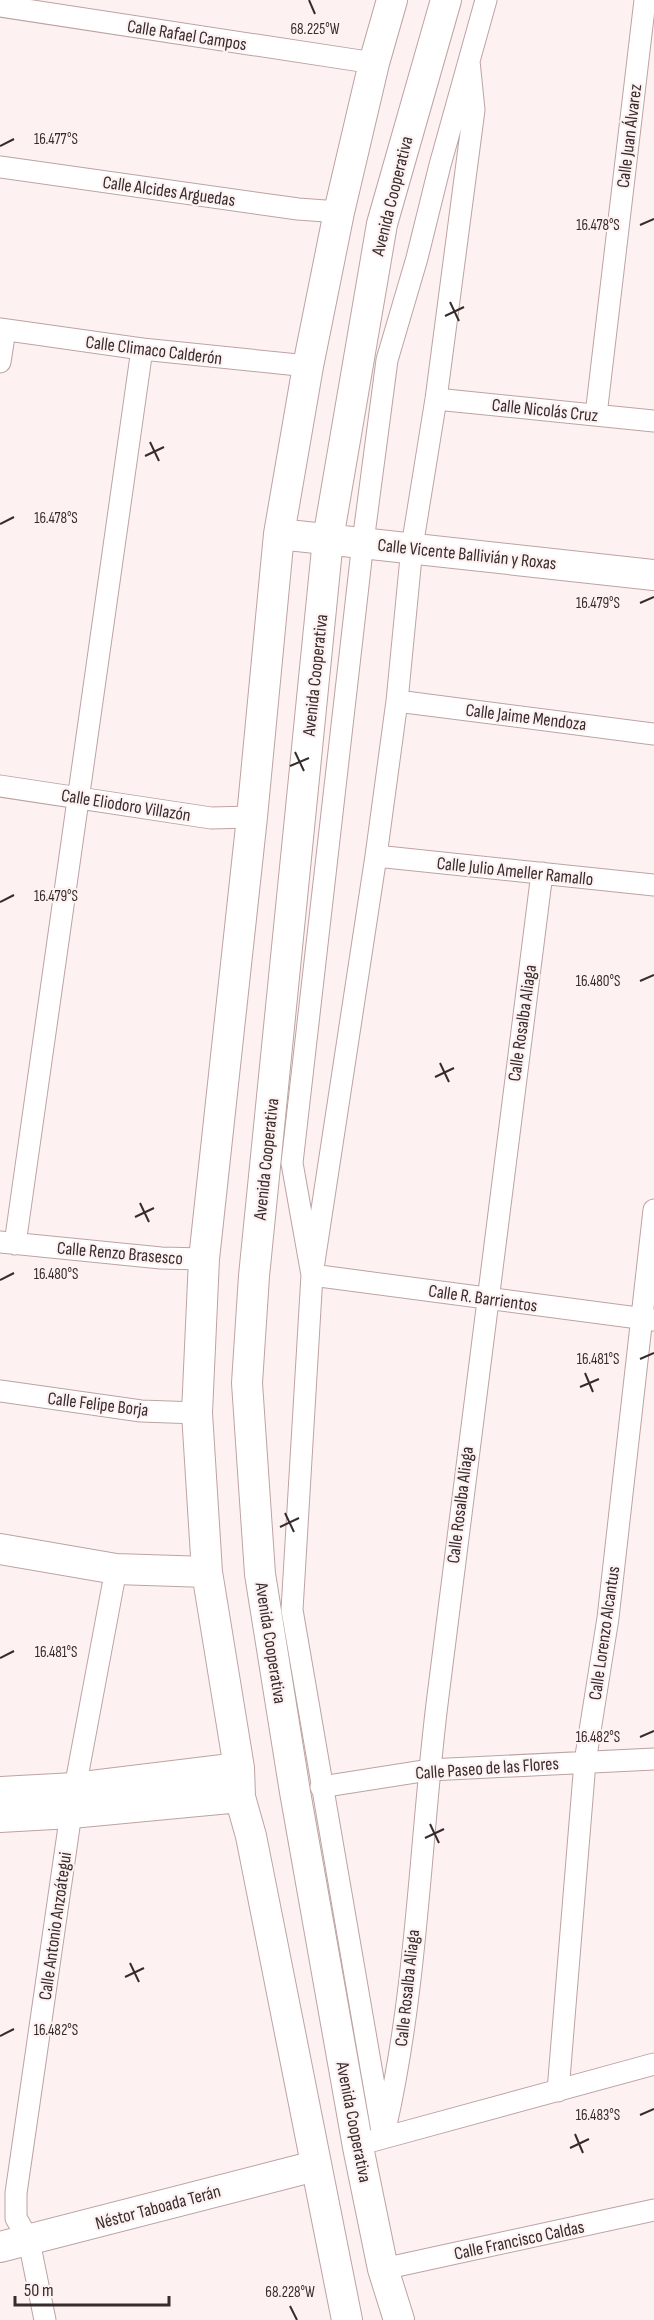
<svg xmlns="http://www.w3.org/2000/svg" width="654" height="2320" font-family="'Sofia Sans Condensed',sans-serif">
<rect width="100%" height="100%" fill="#fdf2f1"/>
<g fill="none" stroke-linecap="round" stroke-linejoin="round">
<defs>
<path id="street" d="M 486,0 L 440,165 L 417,258 L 387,360 L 363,542 L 292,1163 L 312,1275 L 654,1320
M 0,6 L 374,63
M 0,167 L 298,209 L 339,212
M 0,329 L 142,349 L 308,366
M 0,362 L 5,330
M 436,399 L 654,421
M 596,415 L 645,0
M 397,701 L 654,734
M 0,786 L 211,818 L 252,817
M 376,856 L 654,885
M 0,1242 L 161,1258 L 204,1259
M 15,1244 L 142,349
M 0,1391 L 141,1411 L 197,1413
M 321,1787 L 429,1770 L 654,1759
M 75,1788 L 116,1569
M 558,2091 L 585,1762 L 608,1618 L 654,1210
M 386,2125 C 417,1987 420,1844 437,1704 C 470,1427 505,1150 542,873
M 383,2137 L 292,1610 L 312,1275 L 376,856 L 397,701 L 412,547 L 436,399 L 474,110 L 469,61
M 372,2141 L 654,2064
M 383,2269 L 654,2210
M 45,2320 L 29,2241 L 16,2218 L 16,2193 L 71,1813"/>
<path id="secondary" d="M 279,534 L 654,575
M 0,1549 L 116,1569 L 207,1572
M 0,1792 L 75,1788 L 239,1768
M 0,1817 L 71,1813 L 240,1797
M 0,2247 L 315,2166
M 347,2320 L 251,1836 L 240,1797 L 239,1768 L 207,1572 L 197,1413 L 204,1259 L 252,817 L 279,534 L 308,366 L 339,212 L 374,63 L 392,0
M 399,2320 L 383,2269 L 358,2147 L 295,1792 L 260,1574 L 247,1383 L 254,1276 L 328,539 L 382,224 L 446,0"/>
</defs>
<!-- street casing -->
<use href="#street" stroke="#bda3a2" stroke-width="23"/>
<!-- secondary casing -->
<use href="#secondary" stroke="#bda3a2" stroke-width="32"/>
<!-- street -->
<use href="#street" stroke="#fff" stroke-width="21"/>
<!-- secondary -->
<use href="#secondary" stroke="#fff" stroke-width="30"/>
</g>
<!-- ticks -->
<path fill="none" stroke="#372c2c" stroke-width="2" d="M 309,0 L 315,14M 0,146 L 14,139M 640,225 L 654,219M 450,302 L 459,321M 445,316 L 464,307M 150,442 L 159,461M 145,456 L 164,447M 0,524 L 14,517M 640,603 L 654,597M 295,752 L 304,771M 290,766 L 309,758M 0,902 L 14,895M 640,981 L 654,975M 440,1063 L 449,1082M 435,1077 L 454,1068M 140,1203 L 149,1222M 135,1217 L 154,1208M 0,1280 L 14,1273M 640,1359 L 654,1353M 585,1373 L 593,1392M 580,1387 L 599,1379M 285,1513 L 294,1532M 280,1527 L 299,1518M 0,1658 L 14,1651M 640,1737 L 654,1731M 430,1824 L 439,1843M 425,1838 L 444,1829M 130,1963 L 139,1982M 125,1977 L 144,1968M 0,2036 L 14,2029M 640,2115 L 654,2109M 575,2134 L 583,2153M 570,2148 L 589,2139M 290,2306 L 297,2320"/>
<g text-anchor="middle" stroke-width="4.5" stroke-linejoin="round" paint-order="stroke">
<!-- street labels -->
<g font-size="18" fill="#372c2c" stroke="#fdf2f1">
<text transform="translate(187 35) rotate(9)" y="6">Calle Rafael Campos</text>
<text transform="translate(629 136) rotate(-83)" y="6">Calle Juan Álvarez</text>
<text transform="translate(169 191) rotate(8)" y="6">Calle Alcides Arguedas</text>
<text transform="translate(392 196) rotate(-76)" y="6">Avenida Cooperativa</text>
<text transform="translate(154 350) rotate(7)" y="6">Calle Climaco Calderón</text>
<text transform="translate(545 410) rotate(6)" y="6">Calle Nicolás Cruz</text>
<text transform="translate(467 554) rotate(6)" y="6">Calle Vicente Ballivián y Roxas</text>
<text transform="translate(315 675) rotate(-84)" y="6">Avenida Cooperativa</text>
<text transform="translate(526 717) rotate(7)" y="6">Calle Jaime Mendoza</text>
<text transform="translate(126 805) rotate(9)" y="6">Calle Eliodoro Villazón</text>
<text transform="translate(515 871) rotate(6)" y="6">Calle Julio Ameller Ramallo</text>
<text transform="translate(522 1023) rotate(-82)" y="6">Calle Rosalba Aliaga</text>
<text transform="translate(266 1159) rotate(-84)" y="6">Avenida Cooperativa</text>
<text transform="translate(120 1253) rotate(5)" y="6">Calle Renzo Brasesco</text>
<text transform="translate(483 1298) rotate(8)" y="6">Calle R. Barrientos</text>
<text transform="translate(98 1404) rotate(7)" y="6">Calle Felipe Borja</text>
<text transform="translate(460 1505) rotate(-83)" y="6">Calle Rosalba Aliaga</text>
<text transform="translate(604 1633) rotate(-82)" y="6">Calle Lorenzo Alcantus</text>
<text transform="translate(271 1643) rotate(81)" y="6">Avenida Cooperativa</text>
<text transform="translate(487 1768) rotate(-4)" y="6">Calle Paseo de las Flores</text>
<text transform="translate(55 1926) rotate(-82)" y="6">Calle Antonio Anzoátegui</text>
<text transform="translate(407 1988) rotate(-84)" y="6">Calle Rosalba Aliaga</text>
<text transform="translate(354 2122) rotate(79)" y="6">Avenida Cooperativa</text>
<text transform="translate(158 2207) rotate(-15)" y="6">Néstor Taboada Terán</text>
<text transform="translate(519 2240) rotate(-12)" y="6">Calle Francisco Caldas</text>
</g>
</g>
<g font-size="15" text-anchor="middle" fill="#372c2c" stroke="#fdf2f1" stroke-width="4.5" stroke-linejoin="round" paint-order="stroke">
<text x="315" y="34">68.225°W</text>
<text x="56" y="144">16.477°S</text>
<text x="598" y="230">16.478°S</text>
<text x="56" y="523">16.478°S</text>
<text x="598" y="608">16.479°S</text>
<text x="56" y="901">16.479°S</text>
<text x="598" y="986">16.480°S</text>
<text x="56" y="1279">16.480°S</text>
<text x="598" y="1364">16.481°S</text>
<text x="56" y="1657">16.481°S</text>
<text x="598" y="1742">16.482°S</text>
<text x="56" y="2035">16.482°S</text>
<text x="598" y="2120">16.483°S</text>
<text x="290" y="2297">68.228°W</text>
</g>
<!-- scale -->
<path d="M15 2296v9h154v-9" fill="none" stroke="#372c2c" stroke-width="3"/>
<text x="24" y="2296" font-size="18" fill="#372c2c" stroke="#fdf2f1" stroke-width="4.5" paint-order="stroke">50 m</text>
</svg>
